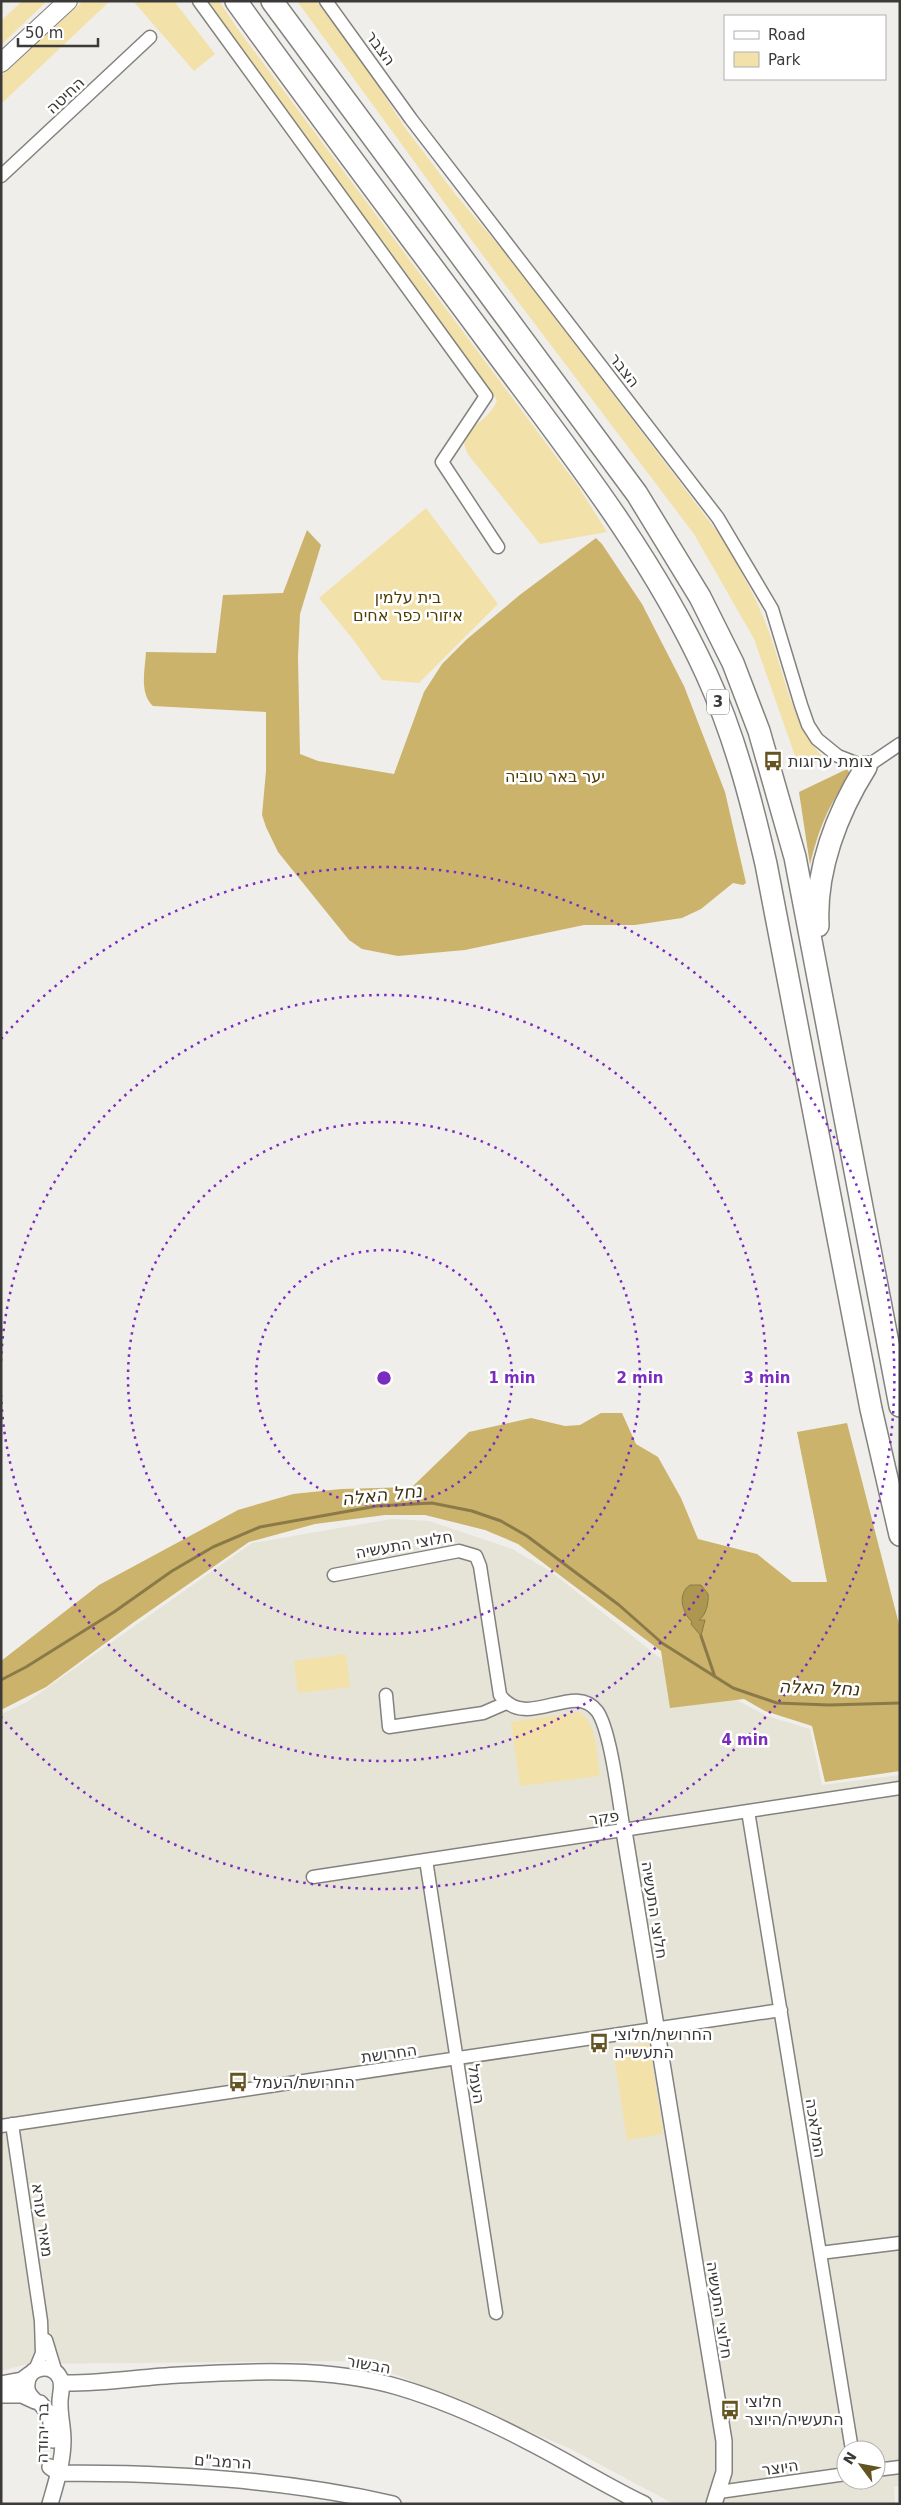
<svg xmlns="http://www.w3.org/2000/svg" width="901" height="2505" font-family="'DejaVu Sans','Noto Sans Hebrew',sans-serif">
<rect width="100%" height="100%" fill="#f0eeea"/>
<!-- built -->
<path fill="#e6e3d7" fill-rule="evenodd" d="M 392,1519 L 429,1521 L 512,1549 L 550,1571 L 665,1662 L 767,1716 L 810,1729 L 822,1785 L 900,1775 L 900,2486 L 894,2487 L 895,2504 L 674,2504 L 571,2449 L 397,2375 L 346,2361 L 27,2364 L 1,2371 L 1,1714 L 27,1702 L 252,1543 ZM 846,2450 L 876,2450 L 876,2480 L 846,2480 Z"/>
<!-- green -->
<path fill="#f3e1aa" d="M 22,1 L 47,1 L 1,45 L 1,21 Z
M 83,1 L 110,1 L 1,104 L 1,76 Z
M 133,1 L 174,1 L 215,54 L 194,71 Z
M 206,1 L 219,1 L 237,28 L 578,486 L 607,532 L 540,544 L 470,457 C 467,452 462,444 465,438 C 472,424 490,419 497,400 Z
M 297,1 L 316,1 L 344,33 L 406,129 L 456,195 L 515,265 L 719,534 C 735,561 752,589 764,619 C 785,670 787,715 824,759 L 800,770 L 754,639 L 694,534 L 481,253 Z
M 426,508 L 498,604 L 419,683 L 382,680 L 352,638 L 319,598 Z
M 346,1654 L 350,1687 L 298,1693 L 294,1661 Z
M 579,1712 C 598,1724 596,1755 600,1776 L 520,1786 L 511,1722 Z
M 649,2043 L 663,2134 L 627,2140 L 613,2048 Z"/>
<!-- forest -->
<path fill="#cbb36c" d="M 307,530 L 321,545 L 300,614 L 298,657 L 300,754 L 318,761 L 394,774 L 424,692 L 442,664 L 467,639 L 521,594 L 596,538 L 602,544 L 642,604 L 684,686 L 725,792 L 746,883 L 743,885 L 733,883 L 701,909 L 682,918 L 635,925 L 584,925 L 465,950 L 398,956 L 362,949 L 349,940 L 278,852 L 266,827 L 262,815 L 266,771 L 266,712 L 153,706 C 139,693 145,670 146,652 L 216,653 L 223,595 L 283,593 Z
M 847,769 L 851,775 C 829,802 818,831 810,865 L 799,792 Z
M 601,1413 L 622,1413 L 636,1444 L 658,1457 L 681,1498 L 698,1539 L 757,1554 L 792,1582 L 827,1582 L 797,1432 L 847,1423 L 900,1628 L 900,1771 L 825,1782 L 812,1726 L 765,1711 L 744,1699 L 670,1708 L 661,1651 L 518,1544 L 485,1530 L 425,1515 L 385,1515 L 315,1524 L 249,1542 L 134,1622 L 46,1687 L 1,1710 L 1,1661 L 99,1585 L 238,1510 L 293,1494 L 341,1489 L 412,1487 L 469,1432 L 531,1418 L 565,1426 L 580,1425 Z"/>
<!-- water -->
<path fill="#ad964f" stroke="#8b7a48" d="M 690,1585 L 701,1585 L 708,1594 C 709,1602 706,1616 699,1620 L 705,1620 L 701,1636 L 691,1624 L 692,1622 C 682,1612 677,1594 690,1585 Z"/>
<g fill="none" stroke-linecap="round" stroke-linejoin="round">
<!-- stream -->
<path stroke="#8b7a48" stroke-width="3" d="M 701,1636 L 715,1677
M 1,1680 L 26,1667 L 114,1612 L 172,1571 L 213,1547 L 260,1527 L 377,1506 L 432,1503 L 472,1511 L 501,1521 L 527,1536 L 619,1605 L 662,1643 L 733,1688 L 777,1703 L 829,1705 L 900,1703"/>
<defs>
<path id="minor" d="M 199,1 L 486,396 L 442,462 L 498,547
M 326,1 L 411,119 L 718,518 L 772,609 L 801,705 L 808,725 L 817,739 L 838,756 L 866,767 L 900,744
M 1,176 L 150,37
M 334,1575 L 459,1551 L 476,1556 L 480,1566 L 500,1695 C 526,1732 574,1680 597,1711 C 611,1730 619,1804 624,1831
M 386,1695 L 389,1727 L 483,1713 L 506,1703
M 748,1811 L 852,2450
M 426,1860 L 496,2313
M 313,1877 L 900,1788
M 12,2124 L 41,2321 L 42,2353 L 35,2370
M 1,2126 L 781,2010
M 820,2253 L 900,2243
M 46,2340 L 56,2373
M 876,2470 L 900,2467
M 719,2492 L 846,2474"/>
<path id="tertiary" d="M 624,1831 L 724,2441 L 724,2472 L 714,2504
M 62,2383 C 101,2384 140,2377 179,2375 C 248,2371 331,2367 398,2387 C 442,2400 487,2420 527,2441 C 567,2461 604,2485 644,2504
M 1,2384 L 22,2380 L 30,2374
M 1,2395 L 22,2395 L 35,2401
M 34,2400 C 29,2395 26,2391 27,2384 C 28,2365 53,2363 60,2378 C 64,2387 59,2396 60,2405 C 60,2417 63,2428 63,2440 C 63,2462 56,2483 50,2504
M 40,2403 L 50,2415 L 53,2440
M 50,2467 L 59,2473 C 171,2473 283,2479 393,2504"/>
<path id="secondary" d="M 1,63 L 68,1"/>
<path id="trunk" d="M 236,1 C 318,115 403,227 486,339 C 566,447 650,551 706,673 C 734,734 751,799 766,864 L 871,1409 L 900,1535
M 272,1 L 637,494 L 700,597 L 733,663 L 759,731 L 795,857 L 900,1406
M 818,926 C 815,870 837,813 866,767"/>
</defs>
<!-- minor casing -->
<use href="#minor" stroke="#83827e" stroke-width="15"/>
<!-- tertiary casing -->
<use href="#tertiary" stroke="#83827e" stroke-width="18"/>
<!-- secondary casing -->
<use href="#secondary" stroke="#83827e" stroke-width="20"/>
<!-- trunk casing -->
<use href="#trunk" stroke="#83827e" stroke-width="24"/>
<!-- minor -->
<use href="#minor" stroke="#fff" stroke-width="12"/>
<!-- tertiary -->
<use href="#tertiary" stroke="#fff" stroke-width="15"/>
<!-- secondary -->
<use href="#secondary" stroke="#fff" stroke-width="18"/>
<!-- trunk -->
<use href="#trunk" stroke="#fff" stroke-width="21"/>
</g>
<!-- distance rings -->
<g fill="none" stroke="#7b2cbf" stroke-width="2.5" stroke-dasharray="2.5 5">
<circle cx="384" cy="1378" r="128"/>
<circle cx="384" cy="1378" r="256"/>
<path d="M1 1361A383 383 0 1 1 1 1395"/>
<path d="M1 1039A511 511 0 1 1 1 1717"/>
</g>
<!-- icons -->
<defs>
<symbol id="bus-bare" viewBox="-9 -9 18 18"><path d="M-5-6H5V4H4V6H2V4H-2V6H-4V4H-5ZM-3.5-4V0h7V-4ZM-3.5 1.2v1.5H-2V1.2ZM2 1.2v1.5H3.5V1.2Z" fill="#645421" stroke="#fff" stroke-width="2.5" paint-order="stroke"/></symbol>
</defs>
<g fill-rule="evenodd">
<use href="#bus-bare" x="759" y="747" width="28" height="28"/>
<use href="#bus-bare" x="585" y="2029" width="28" height="28"/>
<use href="#bus-bare" x="224" y="2068" width="28" height="28"/>
<use href="#bus-bare" x="716" y="2396" width="28" height="28"/>
</g>
<g text-anchor="middle" stroke-width="5" stroke-linejoin="round" paint-order="stroke">
<!-- shield labels -->
<rect fill="#fff" stroke="#767574" stroke-width="1" x="707" y="689.5" width="22" height="25" rx="4"/>
<g font-size="15" font-weight="bold" fill="#3b3a39">
<text x="718" y="707">3</text>
</g>
<!-- street labels -->
<g font-size="16" fill="#3b3a39" stroke="#fff">
<text transform="translate(381 48) rotate(54)" y="6">הצבר</text>
<text transform="translate(65 95) rotate(-43)" y="6">החיטה</text>
<text transform="translate(625 370) rotate(52)" y="6">הצבר</text>
<text transform="translate(404 1544) rotate(-10)" y="6">חלוצי התעשיה</text>
<text transform="translate(604 1817) rotate(-8)" y="6">פקר</text>
<text transform="translate(655 1910) rotate(81)" y="6">חלוצי התעשיה</text>
<text transform="translate(389 2053) rotate(-8)" y="6">החרושת</text>
<text transform="translate(477 2084) rotate(81)" y="6">העמל</text>
<text transform="translate(816 2128) rotate(81)" y="6">המלאכה</text>
<text transform="translate(43 2220) rotate(82)" y="6">מאיר עזרא</text>
<text transform="translate(720 2310) rotate(81)" y="6">חלוצי התעשיה</text>
<text transform="translate(369 2364) rotate(10)" y="6">הבשור</text>
<text transform="translate(42 2433) rotate(-89)" y="6">בר יהודה</text>
<text transform="translate(223 2461) rotate(4)" y="6">הרמב"ם</text>
<text transform="translate(780 2467) rotate(-8)" y="6">היוצר</text>
</g>
<!-- park labels -->
<g font-size="16" fill="#4e3d00" stroke="#fff">
<text x="408" y="603">בית עלמין<tspan x="408" dy="18">איזורי כפר אחים</tspan></text>
<text x="555" y="782">יער באר טוביה</text>
</g>
<!-- poi labels -->
<g font-size="16" fill="#3b3a39" stroke="#fff" text-anchor="start">
<text x="788" y="767">צומת ערוגות</text>
<text x="614" y="2040">החרושת/חלוצי<tspan x="614" dy="18">התעשייה</tspan></text>
<text x="253" y="2088">החרושת/העמל</text>
<text x="745" y="2407">חלוצי<tspan x="745" dy="18">התעשיה/היוצר</tspan></text>
</g>
<!-- water labels -->
<g font-size="18" font-style="italic" fill="#3c3212" stroke="#fff">
<text transform="translate(382 1495) rotate(-6)" y="6">נחל האלה</text>
<text transform="translate(819 1688) rotate(2)" y="6">נחל האלה</text>
</g>
</g>
<circle cx="384" cy="1378" r="8" fill="#7b2cbf" stroke="#fff" stroke-width="2.5"/>
<g font-size="15" text-anchor="middle" font-weight="bold" fill="#7b2cbf" stroke="#fff" stroke-width="5" stroke-linejoin="round" paint-order="stroke">
<text x="512" y="1383">1 min</text>
<text x="640" y="1383">2 min</text>
<text x="767" y="1383">3 min</text>
<text x="745" y="1745">4 min</text>
</g>
<!-- border -->
<rect width="901" height="2505" fill="none" stroke="#3b3a39" stroke-width="5"/>
<!-- legend -->
<rect x="724" y="15" width="162" height="65" fill="#ffffff" stroke="#b1b0b0"/>
<rect x="734" y="31" width="25" height="8" fill="#ffffff" stroke="#b1b0b0"/>
<text x="768" y="40" font-size="15" fill="#3b3a39">Road</text>
<rect x="734" y="52" width="25" height="15" fill="#f3e1aa" stroke="#b1b0b0"/>
<text x="768" y="65" font-size="15" fill="#3b3a39">Park</text>
<!-- north arrow -->
<g transform="translate(861 2465) rotate(302)"><circle r="24" fill="#ffffff" stroke="#b1b0b0"/>
<path d="M0-4L9 19L0 12L-9 19Z" fill="#645421"/>
<text y="-8" font-size="14" font-weight="bold" text-anchor="middle" fill="#3b3a39">N</text>
</g>
<!-- scale -->
<path d="M18 38v8h80v-8" fill="none" stroke="#3b3a39" stroke-width="2.5"/>
<text x="25" y="38" font-size="15" fill="#3b3a39" stroke="#ffffff" stroke-width="4" paint-order="stroke">50 m</text>
</svg>
